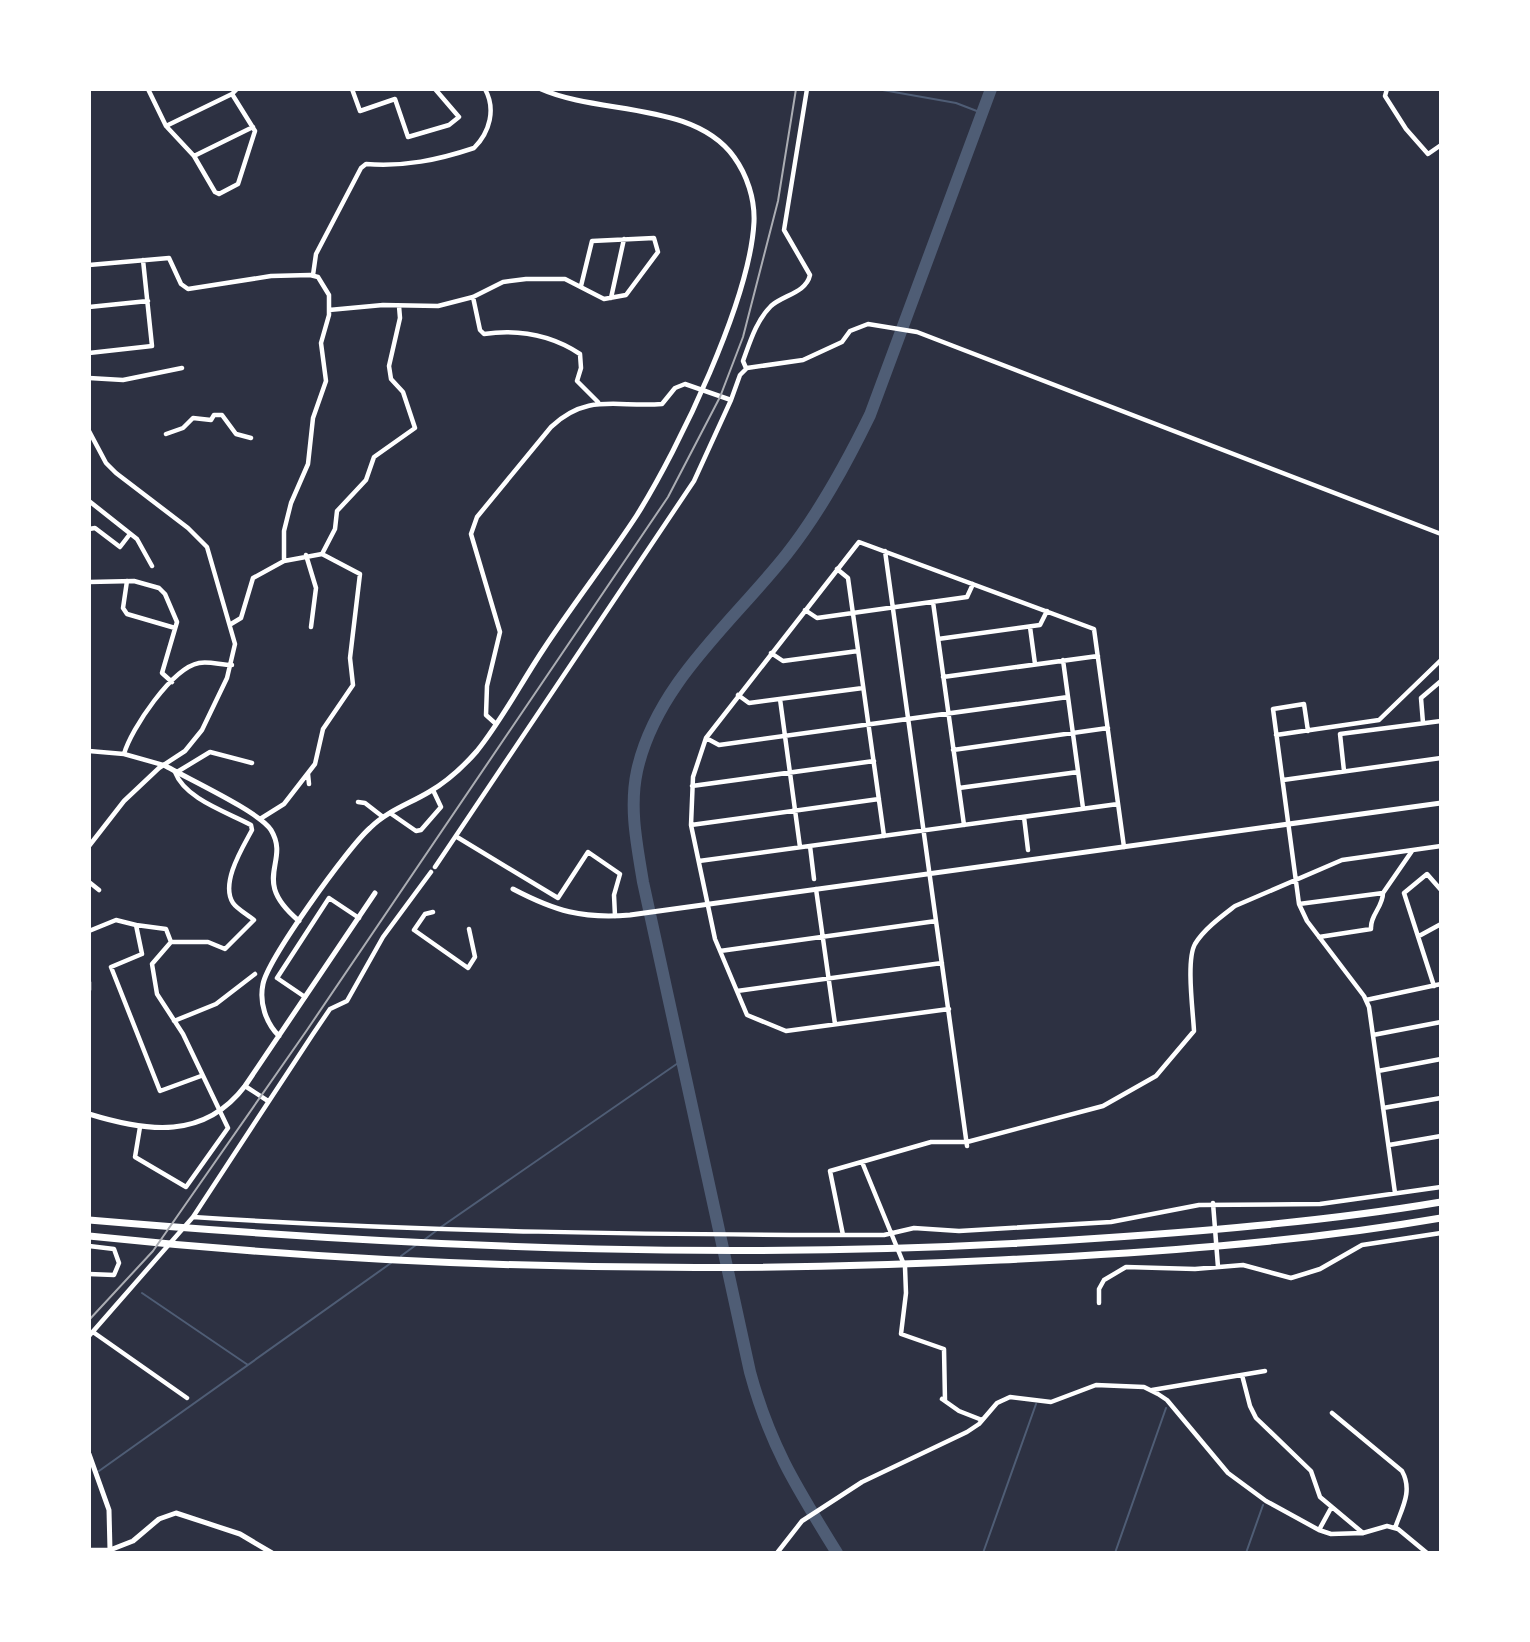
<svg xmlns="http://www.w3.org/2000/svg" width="1530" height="1642" font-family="Raleway,sans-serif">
<rect width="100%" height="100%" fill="#2d3142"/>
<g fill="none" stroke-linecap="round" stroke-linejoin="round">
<!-- stream -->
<path stroke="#4f5d75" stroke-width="2" d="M 877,89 L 956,103 L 982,113
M 441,1227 L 681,1061
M 424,1240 L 436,1231
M 401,1256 L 416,1245
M 142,1293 L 248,1365
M 99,1471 L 391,1263
M 983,1553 L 1036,1404
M 1115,1553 L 1166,1408
M 1246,1553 L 1263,1505"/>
<!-- river -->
<path stroke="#4f5d75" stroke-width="12" d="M 837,1553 C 797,1488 770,1446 750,1372 L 643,882 C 637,845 629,808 637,771 C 656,684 732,623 786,555 C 820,512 846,464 870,415 L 991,89"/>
<!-- minor -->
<path stroke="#fff" stroke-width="4.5" d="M 148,89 L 166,126 L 194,156 L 215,192 L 219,194 L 238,184 L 255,131 L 232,94 L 237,89
M 352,89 L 360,111 L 395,99 L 408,137 L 449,125 L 459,117 L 435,89
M 1387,89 L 1385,96 L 1406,129 L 1428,154 L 1441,145
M 166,126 L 232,94
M 194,156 L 253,127
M 89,265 L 169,258 L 181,284 L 188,289 L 271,276 L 310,275 L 318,277 L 329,295 L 329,315 L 321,343 L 326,381 L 313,418 L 308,464 L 291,503 L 284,531 L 284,561
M 313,275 L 316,254 L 361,168 L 366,164 C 404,167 438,160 474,148 C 490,132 496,109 485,89
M 473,297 L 480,330 L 484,334 C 519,329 551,335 580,354 L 581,368 L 577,381 L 598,402
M 611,298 L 624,239
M 89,307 L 148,301
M 329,310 L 383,305 L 438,306 L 473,297 L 503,282 L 526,279 L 565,279 L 604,299 L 626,295 L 658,252 L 654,238 L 592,241 L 581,286
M 89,353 L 152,346 L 143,260
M 746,368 L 743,361 C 750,342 756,321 771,306 C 783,295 806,293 810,275 L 784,230 L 807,89
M 89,378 L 123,380 L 182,368
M 89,431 L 106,463 L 116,473 L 188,528 L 207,547 L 235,644 L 227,678 L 202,730 L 185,751 L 159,768 L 124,801 L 89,846
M 166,434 L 183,428 L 193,418 L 211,420 L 214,415 L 222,415 L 236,434 L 251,438
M 89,501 L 137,539 L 152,566
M 89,529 L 95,528 L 120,547 L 130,534
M 885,551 L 967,1146
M 322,554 L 335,529 L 337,511 L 366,480 L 374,457 L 415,428 L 403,392 L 391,379 L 389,366 L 400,318 L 399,306
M 306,555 L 316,588 L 311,627
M 837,569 L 848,578 L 884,836
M 127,581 L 123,608 L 127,614 L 175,628
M 89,582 L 134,581 L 159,588 L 165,594 L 177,622 L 162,673 L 172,682
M 933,602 L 964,825
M 805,610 L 817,618 L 967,597 L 973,584
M 231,624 L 241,618 L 253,578 L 284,561 L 322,554 L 360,574 L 350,658 L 353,685 L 323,729 L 315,764 L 284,804 L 260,819
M 1030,627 L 1035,664
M 938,639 L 1040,625 L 1047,611
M 771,653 L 783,661 L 858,651
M 1063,660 L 1083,808
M 943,677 L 1098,656
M 738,695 L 749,703 L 863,688
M 780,699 L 800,847
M 1423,723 L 1421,698 L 1441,681
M 496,724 L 486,715 L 487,686 L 500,632 L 471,534 L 477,517 L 551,427 C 588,392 618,408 662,404 L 675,388 L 685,384 L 731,400 L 740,375 L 747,368 L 803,360 L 842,342 L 850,331 L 868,324 L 917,332 L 1441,534
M 1308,731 L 1304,704 L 1273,709 L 1299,904 L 1307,921 L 1364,996 L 1369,1007 L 1395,1193
M 1276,735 L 1379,720 L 1441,660
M 706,738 L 719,745 L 1068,697
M 953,750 L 1108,728
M 89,751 L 124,754 L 163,765
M 124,754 C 131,729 172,668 199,663 C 209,661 221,665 232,665
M 1344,771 L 1340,734 L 1441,721
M 177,772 L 210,752 L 252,763
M 308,774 L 309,784
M 1283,780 L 1441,758
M 692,786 L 874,761
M 959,788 L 1078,772
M 358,802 L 365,803 L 383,817
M 390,813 L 416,831 L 421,830 L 441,807 L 433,790
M 1024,817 L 1028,850
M 691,825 L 879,799
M 457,837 L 558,898 L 588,852 L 620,874 L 614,895 L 615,916
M 810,846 L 814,879
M 699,861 L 1118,804
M 435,867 L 694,481 L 731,400
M 89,882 L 99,890
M 816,889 L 835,1024
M 1299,904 L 1383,893 L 1412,851
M 433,912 L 425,914 L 414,930 L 468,968 L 475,957 L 469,929
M 136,925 L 166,929 L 171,942
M 89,931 L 116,920 L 136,925 L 142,954 L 111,967 L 160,1091 L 201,1076
M 1419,936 L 1441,924
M 1319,937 L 1371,929 C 1370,915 1383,907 1383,893
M 720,951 L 936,921
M 89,982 L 89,990
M 1434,986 L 1404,893 L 1427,874 L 1441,890
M 737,991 L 942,963
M 305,997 L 277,978 L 329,898 L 359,918
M 1366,1000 L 1441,984
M 949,1009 L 786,1031 L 747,1015 L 715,939 L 691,825 L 693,777 L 706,738 L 859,542 L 1094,629 L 1124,847
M 174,1021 L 216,1004 L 255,974
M 1373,1035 L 1441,1022
M 1378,1071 L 1441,1059
M 245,1086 L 268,1101
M 1383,1108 L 1441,1098
M 140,1127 L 135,1157 L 186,1187 L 228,1128 L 183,1034 L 157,994 L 152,964 L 171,942 L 208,942 L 225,949 L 254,920 C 248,915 237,909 233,903 C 220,883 243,847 252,830 L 251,825 C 227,812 185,799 175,772
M 1389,1145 L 1441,1136
M 862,1162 L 905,1267 L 906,1293 L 901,1334 L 944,1349 L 945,1401
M 1213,1203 L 1218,1267
M 193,1217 C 424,1232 653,1235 884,1235 L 914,1228 L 959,1231 L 1111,1222 L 1199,1205 L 1320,1204 L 1441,1187
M 843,1235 L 830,1171 L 931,1142 L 967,1142 L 1103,1106 L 1156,1076 L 1194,1031 C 1193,1011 1186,960 1195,944 C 1204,929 1222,916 1235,906 L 1342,860 L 1441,846
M 89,1246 L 114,1249 L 119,1263 L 114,1275 L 89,1274
M 1099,1303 L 1099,1289 L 1104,1280 L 1126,1267 L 1195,1269 L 1243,1265 L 1291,1278 L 1320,1269 L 1362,1245 L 1441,1233
M 93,1332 L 187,1398
M 89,1336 L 193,1217 L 313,1034 L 330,1009 L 347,1001 L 383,937 L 431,872
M 1242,1375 L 1250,1406 L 1256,1418 L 1311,1471 L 1320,1497 L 1363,1533
M 1152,1390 L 1265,1371
M 942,1399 L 959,1411 L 982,1420
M 1332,1413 L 1402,1471 C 1413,1491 1402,1508 1395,1528
M 1319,1530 L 1331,1508
M 89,1550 L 110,1550
M 777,1553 L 802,1521 L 862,1482 L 967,1432 L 979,1424 L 997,1403 L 1010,1397 L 1051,1402 L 1096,1385 L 1144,1387 L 1158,1394 L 1167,1400 L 1228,1473 L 1266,1501 L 1319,1530 L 1331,1534 L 1363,1533 L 1387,1526 L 1398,1529 L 1427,1553"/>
<!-- tertiary -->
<path stroke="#fff" stroke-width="5" d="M 164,765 C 186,778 260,812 271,830 C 291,863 249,879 299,921
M 513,889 C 555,911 582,919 630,915 L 1441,803
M 279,1036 C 266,1023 259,1003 263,984 C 268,959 348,847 370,828 C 387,811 409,804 429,792 C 448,781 463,767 477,751 C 502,720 521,683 543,650 C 573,604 607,561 637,515 C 679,448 750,300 754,222 C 755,199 747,175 734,157 C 694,101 599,115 541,89
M 89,1114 C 147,1132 204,1140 245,1086 L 375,893
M 89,1454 L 109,1510 L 110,1550
M 110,1550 L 133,1541 L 159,1519 L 176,1513 L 240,1534 L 272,1553"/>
<!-- motorway -->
<path stroke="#fff" stroke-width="7" d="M 89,1220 C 429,1249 762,1262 1102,1238 C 1215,1230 1329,1221 1441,1202
M 89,1236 C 392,1268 697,1275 1000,1260 C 1147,1253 1296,1243 1441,1218"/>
<!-- rail -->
<path stroke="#abadb3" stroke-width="2" d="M 89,1320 L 153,1251 L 307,1030 L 668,497 L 720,397 L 743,337 L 778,201 L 796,89"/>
</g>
<!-- border -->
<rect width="1530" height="1642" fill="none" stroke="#ffffff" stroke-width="182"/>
</svg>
